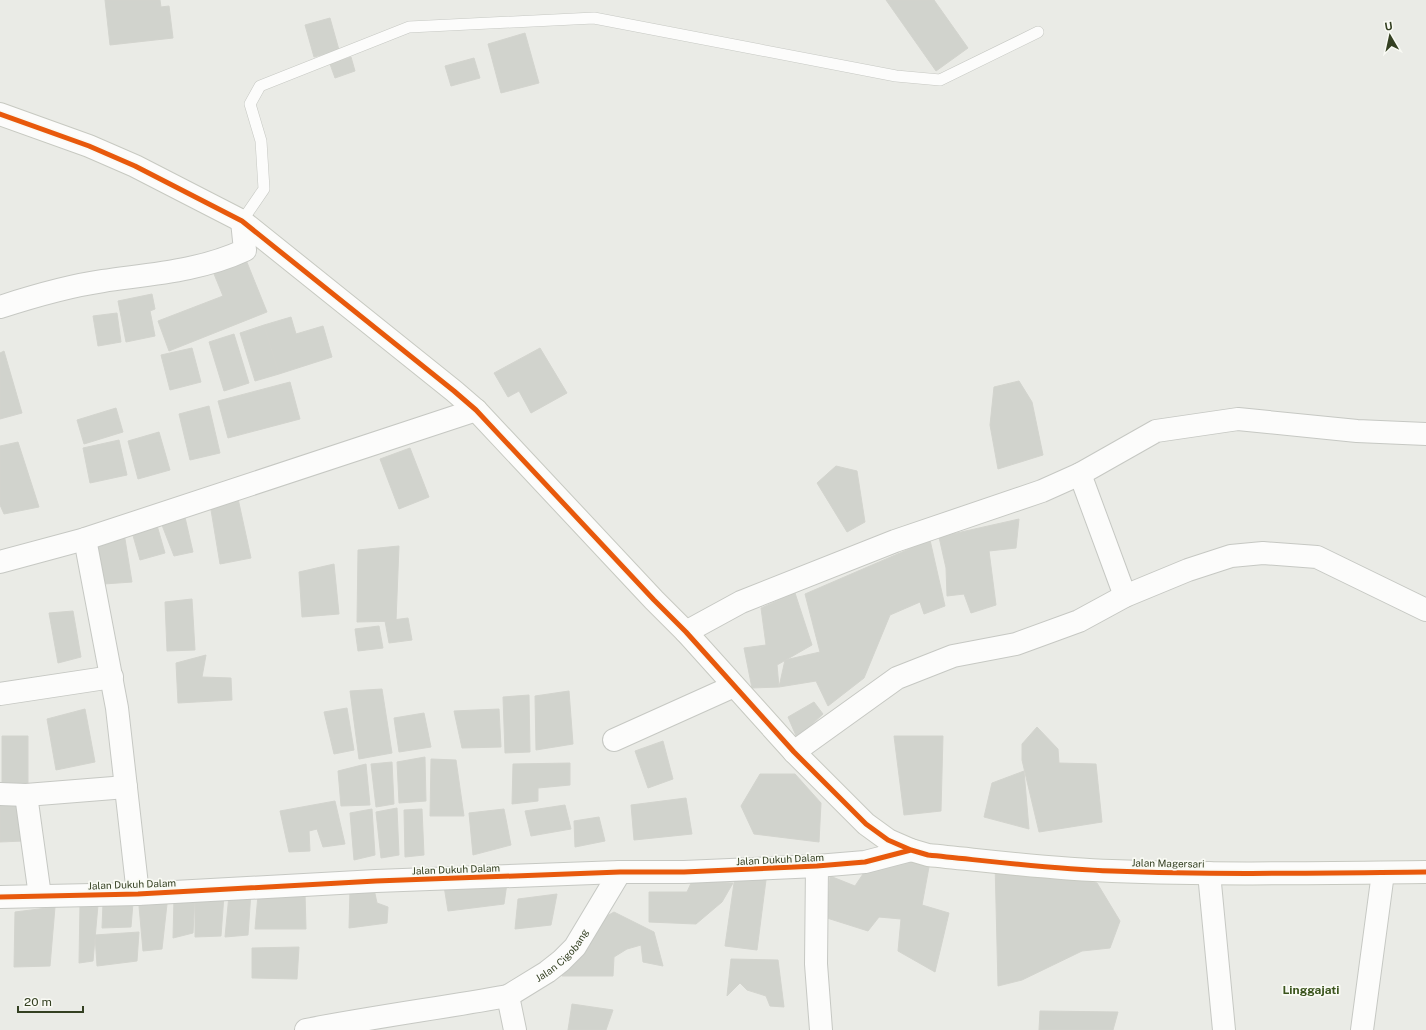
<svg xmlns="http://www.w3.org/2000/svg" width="1426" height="1030" font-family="'Public Sans',sans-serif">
<rect width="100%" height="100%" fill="#eaebe6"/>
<!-- building -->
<path fill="#d1d3cd" stroke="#d3d4ce" d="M 105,0 L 160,0 L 161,7 L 169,6 L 173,38 L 110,45 Z
M 886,0 L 934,0 L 968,48 L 936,71 Z
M 330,18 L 339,50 L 314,57 L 305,25 Z
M 525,33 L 539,83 L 501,93 L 488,44 Z
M 351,57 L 355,71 L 335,78 L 330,64 Z
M 474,58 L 480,78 L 451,86 L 445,66 Z
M 244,255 L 267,312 L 169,351 L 158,321 L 223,296 L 212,269 Z
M 152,294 L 155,309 L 150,311 L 155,336 L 126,342 L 118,301 Z
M 117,313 L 121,342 L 98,346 L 93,316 Z
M 291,317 L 296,334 L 323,326 L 332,357 L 279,374 L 264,325 Z
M 264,325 L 279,374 L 255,381 L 240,333 Z
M 234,334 L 249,383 L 224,391 L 209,342 Z
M 192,348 L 201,382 L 170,390 L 161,355 Z
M 540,348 L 567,393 L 531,413 L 519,391 L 508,397 L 494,373 Z
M 4,351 L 22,413 L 0,419 L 0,353 Z
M 1019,381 L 1032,402 L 1043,455 L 998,469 L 990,425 L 994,387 Z
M 290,382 L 300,419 L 228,438 L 218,401 Z
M 209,406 L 220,453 L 190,460 L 179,414 Z
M 116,408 L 123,432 L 84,444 L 77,420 Z
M 159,432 L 170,470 L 138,479 L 128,441 Z
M 119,440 L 127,475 L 90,483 L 83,448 Z
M 18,442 L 39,507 L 4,514 L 0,505 L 0,446 Z
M 410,448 L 429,497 L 399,509 L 380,459 Z
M 836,466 L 857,471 L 865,522 L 847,532 L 817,483 Z
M 237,494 L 251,558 L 220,564 L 210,504 Z
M 184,513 L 193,552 L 174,556 L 160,520 Z
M 1019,519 L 1016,548 L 989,551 L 996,605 L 971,613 L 964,594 L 947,596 L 946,568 L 939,537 Z
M 156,522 L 165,553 L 140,560 L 132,532 Z
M 124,533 L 132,582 L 104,584 L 97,541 Z
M 930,540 L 945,606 L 924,614 L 920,602 L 890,615 L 864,678 L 828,706 L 816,681 L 779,687 L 785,660 L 820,652 L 805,594 Z
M 399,546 L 396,621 L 357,622 L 358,550 Z
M 334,564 L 339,614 L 302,617 L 299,572 Z
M 795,593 L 812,645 L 777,665 L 779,687 L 752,688 L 744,648 L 766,645 L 761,608 Z
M 192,599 L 195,650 L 167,651 L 165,602 Z
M 73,611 L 81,657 L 58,663 L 49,613 Z
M 408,618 L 412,640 L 389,643 L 385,621 Z
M 379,626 L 383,648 L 358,651 L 355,629 Z
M 206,655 L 202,677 L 231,678 L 232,700 L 178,703 L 176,663 Z
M 382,689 L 392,753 L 359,759 L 350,691 Z
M 569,691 L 573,744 L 536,750 L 535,696 Z
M 529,695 L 530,752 L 505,753 L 503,697 Z
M 814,702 L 823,714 L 797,738 L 788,717 Z
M 347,708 L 354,750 L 334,754 L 324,712 Z
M 85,709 L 95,762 L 56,770 L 47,719 Z
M 499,709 L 501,747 L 462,748 L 454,711 Z
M 424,713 L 431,747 L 399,752 L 394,718 Z
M 1037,727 L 1058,749 L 1059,763 L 1096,764 L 1102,822 L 1039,832 L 1022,760 L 1022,744 Z
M 2,736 L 28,736 L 28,787 L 2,786 Z
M 894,736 L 943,736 L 941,811 L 904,815 Z
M 663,741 L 673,779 L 648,788 L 635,751 Z
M 425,757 L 426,801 L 399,803 L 397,762 Z
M 431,759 L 456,760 L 464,816 L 430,816 Z
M 392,762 L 394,804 L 376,807 L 371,764 Z
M 570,763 L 570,785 L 538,788 L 538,801 L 512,804 L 513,764 Z
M 366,764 L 370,805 L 341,806 L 338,771 Z
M 1024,771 L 1029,829 L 984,817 L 992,783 Z
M 760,774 L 795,774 L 821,803 L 819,842 L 754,834 L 741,806 Z
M 686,798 L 692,834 L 634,840 L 631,805 Z
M 23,800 L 24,841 L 0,842 L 0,801 Z
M 335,801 L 345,844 L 323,847 L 317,829 L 309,831 L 310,851 L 289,852 L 280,811 Z
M 565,805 L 571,829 L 531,836 L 525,811 Z
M 397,808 L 399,855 L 381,858 L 376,812 Z
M 372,809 L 375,855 L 354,860 L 350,813 Z
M 422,809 L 424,855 L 405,857 L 404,810 Z
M 504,809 L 511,845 L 473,855 L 469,813 Z
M 599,817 L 605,841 L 575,847 L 574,821 Z
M 911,860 L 929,867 L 922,905 L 949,913 L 935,972 L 898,951 L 901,919 L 879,917 L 868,931 L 827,918 L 830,876 L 855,886 L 863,874 Z
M 995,862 L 1097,883 L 1120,921 L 1110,948 L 1082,951 L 1022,980 L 998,986 Z
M 735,876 L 766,880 L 757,950 L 725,946 Z
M 692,881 L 733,883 L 722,902 L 696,924 L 649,922 L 649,892 L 687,892 Z
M 507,883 L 504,904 L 448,911 L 444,886 Z
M 350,889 L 374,889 L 377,903 L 388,907 L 387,923 L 349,928 Z
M 251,892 L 248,935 L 225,937 L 229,895 Z
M 305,893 L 306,929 L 255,929 L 258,895 Z
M 557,894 L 551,925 L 515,929 L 518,899 Z
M 195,895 L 193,933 L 173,938 L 174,898 Z
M 195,895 L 224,895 L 221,936 L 195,937 Z
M 103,903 L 133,903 L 131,927 L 102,928 Z
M 80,904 L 98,905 L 93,961 L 79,963 Z
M 167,904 L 162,949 L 143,951 L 139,906 Z
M 55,907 L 50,966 L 14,967 L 15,912 Z
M 614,912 L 654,932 L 663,966 L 643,962 L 641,945 L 627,949 L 614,957 L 613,976 L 562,976 L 600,920 Z
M 139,932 L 137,961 L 97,966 L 95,935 Z
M 299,947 L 297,979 L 252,978 L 252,948 Z
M 731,959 L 778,960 L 784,1007 L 770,1006 L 766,996 L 747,990 L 740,983 L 727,996 Z
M 572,1004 L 613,1010 L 606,1030 L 568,1030 Z
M 1040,1011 L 1118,1012 L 1113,1030 L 1039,1030 Z"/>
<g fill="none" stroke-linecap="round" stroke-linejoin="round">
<defs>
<path id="lane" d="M 242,221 L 264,189 L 261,141 L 250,104 L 260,86 L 409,27 L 594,18 L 896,76 L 940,80 L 1038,32"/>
<g id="street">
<path d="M 0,307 C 34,296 68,286 103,281 C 151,274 200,271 245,250 L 242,221"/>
<path d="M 1080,474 L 1125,596"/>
<path d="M 85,539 L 117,708 L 138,894"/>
<path d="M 0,562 L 85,539 L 476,410"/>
<path d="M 686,632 L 741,602 L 895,541 L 1042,491 L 1080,474 L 1156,431 L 1238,419 L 1357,431 L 1426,434"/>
<path d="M 0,694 L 112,677"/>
<path d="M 614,740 L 734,686"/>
<path d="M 794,752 L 897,678 L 953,656 L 1016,644 L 1079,621 L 1125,596 L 1188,570 L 1231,556 L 1263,553 L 1317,557 L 1426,610"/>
<path d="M 0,794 L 26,795 L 126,787"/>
<path d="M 26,795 L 40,896"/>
<path d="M 817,866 L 816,964 L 821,1030"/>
<path d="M 1209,873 L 1224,1030"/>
<path d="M 0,897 L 138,894 L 376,881 L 620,872 L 684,872 L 817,866 L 865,862 L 911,850"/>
<path d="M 306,1030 C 373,1017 441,1008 508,996"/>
<path id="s1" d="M 515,1030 L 508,996 L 547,972 L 561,961 L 575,947 L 620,872"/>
<path d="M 1362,1030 L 1383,873"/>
</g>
<path id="secondary" d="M 0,114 L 89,146 L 135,166 L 242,221 L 454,391 L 476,410 L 654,600 L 686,632 L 794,752 L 866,824 L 888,840 L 911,850 L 928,855 C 989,861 1051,869 1112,871 C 1216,875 1321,873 1426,872"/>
</defs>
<!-- lane casing -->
<use href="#lane" stroke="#c6c8c3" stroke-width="12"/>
<!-- street casing -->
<use href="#street" stroke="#c6c8c3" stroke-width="24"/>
<!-- secondary casing -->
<use href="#secondary" stroke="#c7c9c1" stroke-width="24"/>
<!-- lane -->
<use href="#lane" stroke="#fcfcfb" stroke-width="11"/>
<!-- street -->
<use href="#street" stroke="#fcfcfb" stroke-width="22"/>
<!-- secondary -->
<use href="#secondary" stroke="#fcfcfb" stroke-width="22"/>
<defs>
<path id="cycleway" d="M 0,114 L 89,146 L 135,166 L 242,221 L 454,391 L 476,410 L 654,600 L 686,632 L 794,752 L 866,824 L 888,840 L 911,850 L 928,855 C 989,861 1051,869 1112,871 C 1216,875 1321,873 1426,872
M 0,897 L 138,894 L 376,881 L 620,872 L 684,872 L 817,866 L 865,862 L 911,850"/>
</defs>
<!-- cycleway casing -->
<use href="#cycleway" stroke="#f9faf4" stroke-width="8"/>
<!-- cycleway -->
<use href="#cycleway" stroke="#e8590c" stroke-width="5"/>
</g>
<g text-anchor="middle" stroke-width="3.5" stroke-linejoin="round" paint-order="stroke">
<!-- street labels -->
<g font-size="10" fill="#344022" stroke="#f9faf4">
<text transform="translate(780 859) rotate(-3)" y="4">Jalan Dukuh Dalam</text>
<text transform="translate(1168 863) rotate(1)" y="4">Jalan Magersari</text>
<text transform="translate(456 869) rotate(-2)" y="4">Jalan Dukuh Dalam</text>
<text transform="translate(132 884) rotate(-2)" y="4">Jalan Dukuh Dalam</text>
<text dy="4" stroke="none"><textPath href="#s1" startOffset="103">Jalan Cigobang</textPath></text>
</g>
<!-- quarter labels -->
<g font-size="12" font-weight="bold" fill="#3b541d" stroke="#f9faf4">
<text x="1311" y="994">Linggajati</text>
</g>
</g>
<!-- north arrow -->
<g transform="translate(1390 36) rotate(351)" stroke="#f9faf4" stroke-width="3" paint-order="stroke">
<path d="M0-3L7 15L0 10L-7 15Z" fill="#344022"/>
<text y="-6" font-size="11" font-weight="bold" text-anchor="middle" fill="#344022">U</text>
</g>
<!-- scale -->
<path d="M18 1006v6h65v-6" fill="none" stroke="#344022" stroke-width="2"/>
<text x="24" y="1006" font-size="12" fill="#344022" stroke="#f9faf4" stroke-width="3" paint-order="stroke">20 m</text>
</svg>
